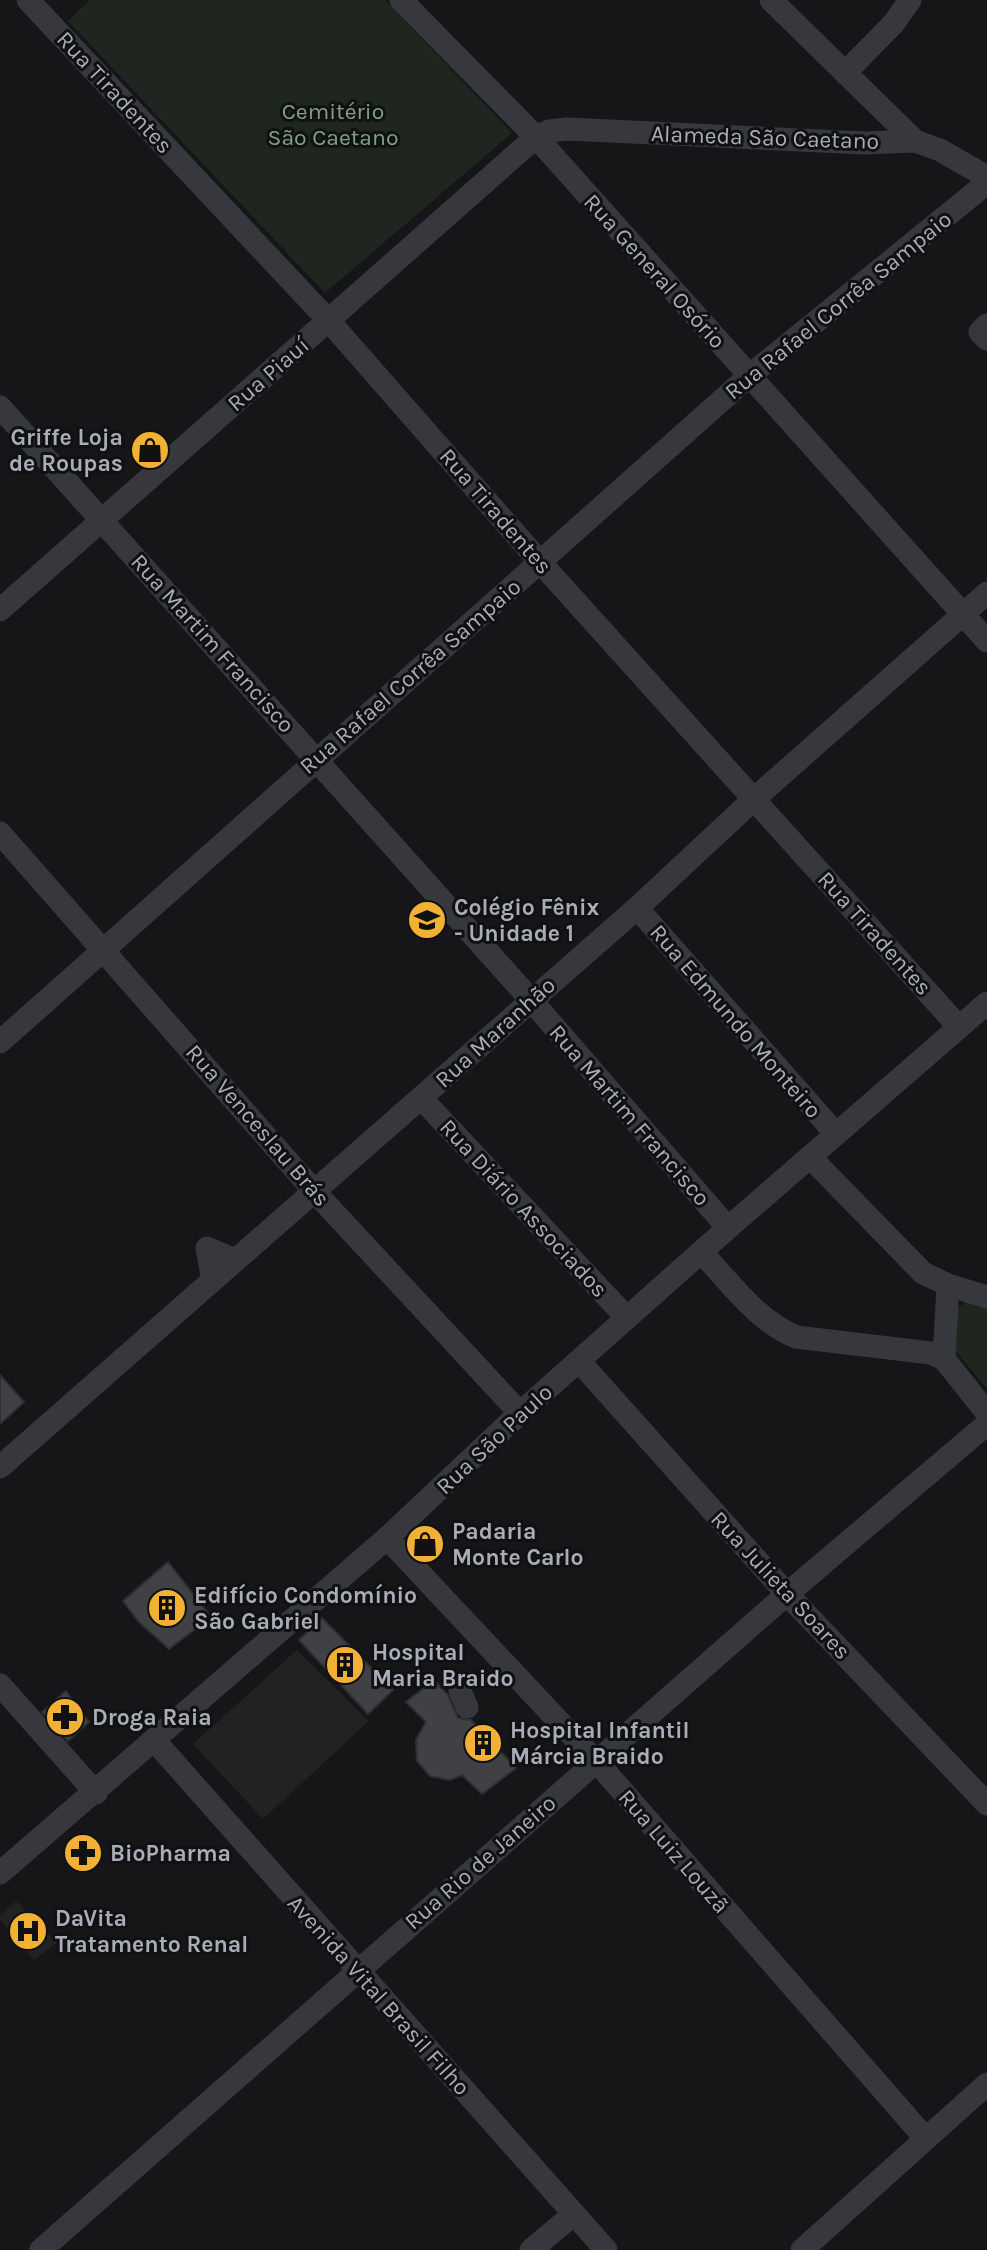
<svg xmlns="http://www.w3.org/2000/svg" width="987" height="2250" font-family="Karla,sans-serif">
<rect width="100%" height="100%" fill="#161618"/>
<!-- built -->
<path fill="#222225" d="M 297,1650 L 369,1721 L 263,1819 L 193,1744 Z
M 16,1901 L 57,1943 L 34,1960 L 0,1920 L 0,1916 Z"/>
<!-- green -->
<path fill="#1e261f" d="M 90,0 L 385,0 L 512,133 L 325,293 L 68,21 Z
M 968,1301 L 987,1305 L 987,1389 L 952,1346 L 954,1310 Z"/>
<!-- building -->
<path fill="#404145" stroke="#303034" stroke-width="2" d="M 0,1375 L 24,1402 L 0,1424 Z
M 168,1562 L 211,1617 L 169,1649 L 138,1621 L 123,1601 Z
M 322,1618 L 393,1690 L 368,1714 L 299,1640 Z
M 434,1680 L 447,1694 L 458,1718 L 471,1720 L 516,1768 L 482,1794 L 462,1775 L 450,1780 L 430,1776 L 417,1761 L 416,1740 L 426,1722 L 406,1702 Z
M 66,1691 L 89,1722 L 68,1741 L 42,1712 Z"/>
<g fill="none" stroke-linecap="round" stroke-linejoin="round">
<!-- minor -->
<path stroke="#37383d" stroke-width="23" d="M 28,0 L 329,321 L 540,562 L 959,1027
M 401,0 L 536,137 L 987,641
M 771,0 L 915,141
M 845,73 L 894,23 L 910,0
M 987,325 L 980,332 L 987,339
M 0,407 L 531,1000 L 728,1228
M 0,610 L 536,137 L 549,131 L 567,129 L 865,143 L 915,141 L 940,150 L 987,177
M 0,833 L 314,1191 L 520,1413
M 637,908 L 836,1134
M 0,1042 L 749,376 L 987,183
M 421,1098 L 627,1318
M 810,1157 L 923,1273 L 948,1285 L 987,1297
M 701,1252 C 730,1282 757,1321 796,1337 L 931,1353 L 944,1359 L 987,1413
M 213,1280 L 207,1248 L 235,1260
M 944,1359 L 948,1285
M 579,1361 L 787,1594 L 987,1804
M 0,1467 L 637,908 L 754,799 L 987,593
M 387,1538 L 596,1761 L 926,2139
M 0,1685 L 96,1793
M 460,1691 L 467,1707
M 154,1740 L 606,2250
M 0,1873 L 387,1538 L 520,1413 L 728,1228 L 987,1003
M 41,2250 L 787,1594 L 987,1424
M 531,2250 L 574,2214
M 802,2250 L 987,2084"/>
</g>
<!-- icons -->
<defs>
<symbol id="shop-disc" viewBox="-11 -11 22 22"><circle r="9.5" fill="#f2b134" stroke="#111113"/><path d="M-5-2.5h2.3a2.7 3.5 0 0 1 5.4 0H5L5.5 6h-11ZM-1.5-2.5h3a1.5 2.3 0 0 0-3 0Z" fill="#111"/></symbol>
<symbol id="school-disc" viewBox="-11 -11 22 22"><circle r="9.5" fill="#f2b134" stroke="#111113"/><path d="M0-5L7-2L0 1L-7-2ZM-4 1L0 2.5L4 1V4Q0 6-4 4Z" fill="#111"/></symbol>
<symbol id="building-disc" viewBox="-11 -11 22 22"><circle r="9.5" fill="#f2b134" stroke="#111113"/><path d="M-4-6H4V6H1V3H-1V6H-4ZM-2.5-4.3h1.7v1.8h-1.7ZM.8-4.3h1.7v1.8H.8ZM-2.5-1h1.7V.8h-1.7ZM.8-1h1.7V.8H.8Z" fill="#111"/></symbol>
<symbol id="pharmacy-disc" viewBox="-11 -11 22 22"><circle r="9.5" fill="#f2b134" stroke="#111113"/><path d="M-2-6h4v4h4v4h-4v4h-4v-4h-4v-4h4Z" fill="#111"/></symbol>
<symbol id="hospital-disc" viewBox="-11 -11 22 22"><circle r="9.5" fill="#f2b134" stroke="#111113"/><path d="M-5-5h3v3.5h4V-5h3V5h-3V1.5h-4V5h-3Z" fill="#111"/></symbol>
</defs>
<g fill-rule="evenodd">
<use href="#shop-disc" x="128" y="428" width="44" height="44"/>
<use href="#school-disc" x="405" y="898" width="44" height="44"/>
<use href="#shop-disc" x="403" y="1522" width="44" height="44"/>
<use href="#building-disc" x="145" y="1586" width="44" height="44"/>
<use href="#building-disc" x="323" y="1643" width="44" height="44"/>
<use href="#pharmacy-disc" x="43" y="1695" width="44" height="44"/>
<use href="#building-disc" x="461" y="1721" width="44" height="44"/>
<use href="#pharmacy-disc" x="61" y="1831" width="44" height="44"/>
<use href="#hospital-disc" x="6" y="1909" width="44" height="44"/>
</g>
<g text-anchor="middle" stroke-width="6" stroke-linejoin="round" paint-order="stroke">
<!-- street labels -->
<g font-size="23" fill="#a8adb8" stroke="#111113">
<text transform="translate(115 92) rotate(47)" y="8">Rua Tiradentes</text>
<text transform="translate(765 137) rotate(2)" y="8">Alameda São Caetano</text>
<text transform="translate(655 271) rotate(48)" y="8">Rua General Osório</text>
<text transform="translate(838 305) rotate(-39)" y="8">Rua Rafael Corrêa Sampaio</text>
<text transform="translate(268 374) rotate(-41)" y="8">Rua Piauí</text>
<text transform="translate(496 511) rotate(49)" y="8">Rua Tiradentes</text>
<text transform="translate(213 643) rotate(48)" y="8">Rua Martim Francisco</text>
<text transform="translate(410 676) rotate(-41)" y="8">Rua Rafael Corrêa Sampaio</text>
<text transform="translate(875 933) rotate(48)" y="8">Rua Tiradentes</text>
<text transform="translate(736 1021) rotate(49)" y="8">Rua Edmundo Monteiro</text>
<text transform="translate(495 1032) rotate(-42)" y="8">Rua Maranhão</text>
<text transform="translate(630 1115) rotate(49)" y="8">Rua Martim Francisco</text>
<text transform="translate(258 1125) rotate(49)" y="8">Rua Venceslau Brás</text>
<text transform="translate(524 1208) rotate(47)" y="8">Rua Diário Associados</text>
<text transform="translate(494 1439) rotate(-43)" y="8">Rua São Paulo</text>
<text transform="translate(781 1585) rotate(47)" y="8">Rua Julieta Soares</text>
<text transform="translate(674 1851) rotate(49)" y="8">Rua Luiz Louzã</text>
<text transform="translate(480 1862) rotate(-41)" y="8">Rua Rio de Janeiro</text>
<text transform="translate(379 1995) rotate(48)" y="8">Avenida Vital Brasil Filho</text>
</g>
<!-- park labels -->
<g font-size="23" fill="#7fa381" stroke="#111113">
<text x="333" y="119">Cemitério<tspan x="333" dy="26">São Caetano</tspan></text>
</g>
<!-- poi labels -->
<g font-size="23" font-weight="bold" fill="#a8adb8" stroke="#111113" text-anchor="start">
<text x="123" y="445" text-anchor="end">Griffe Loja<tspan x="123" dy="26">de Roupas</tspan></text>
<text x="454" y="915">Colégio Fênix<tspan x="454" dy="26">- Unidade 1</tspan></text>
<text x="452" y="1539">Padaria<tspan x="452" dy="26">Monte Carlo</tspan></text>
<text x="194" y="1603">Edifício Condomínio<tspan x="194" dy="26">São Gabriel</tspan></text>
<text x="372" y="1660">Hospital<tspan x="372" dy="26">Maria Braido</tspan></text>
<text x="92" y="1725">Droga Raia</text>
<text x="510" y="1738">Hospital Infantil<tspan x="510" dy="26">Márcia Braido</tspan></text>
<text x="110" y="1861">BioPharma</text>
<text x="55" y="1926">DaVita<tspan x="55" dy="26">Tratamento Renal</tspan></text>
</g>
</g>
</svg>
